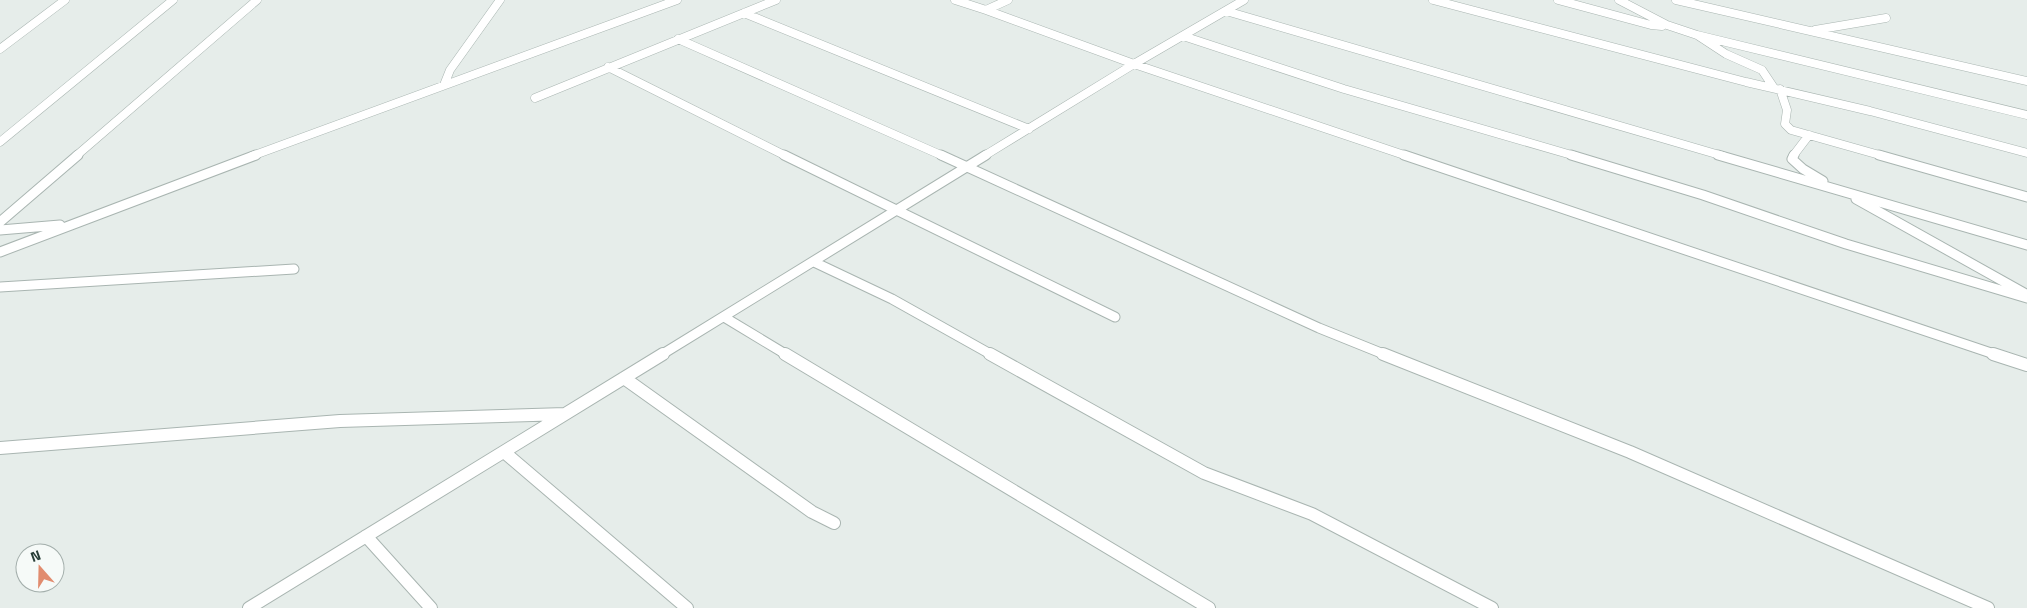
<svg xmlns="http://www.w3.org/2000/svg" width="2027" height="608" font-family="'Titillium Web',sans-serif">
<rect width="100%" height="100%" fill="#e6edea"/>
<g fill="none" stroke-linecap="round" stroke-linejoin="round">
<defs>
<path id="minor-far2" d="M 955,0 L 986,10
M 1008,0 L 986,10 L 1134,64 L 1407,156
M 1433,0 L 1746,82 L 1870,111 L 2027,153
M 1558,0 L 1651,25 L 1662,26
M 1619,0 L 1667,25 L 1697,35 L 1726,54 L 1762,70 L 1774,88
M 1676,0 L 2027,81
M 1226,11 L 1723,156
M 744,13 L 1029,129
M 1815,30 L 1886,18
M 1697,35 L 2027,115
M 1183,36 L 1344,89 L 1575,156
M 678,39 L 943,156
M 0,49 L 65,0
M 608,67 L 786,156
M 444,85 L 450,70 L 500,0
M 1780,89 L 1787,110 L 1785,124 L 1791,130 L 1883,156
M 535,98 L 776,0
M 0,142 L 173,0
M 76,156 L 257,0
M 252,156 L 677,0
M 984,156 L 1134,64 L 1244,0
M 1793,156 L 1809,135"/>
<path id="minor-far1" d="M 784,155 L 1115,317
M 941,155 L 1319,328 L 1386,355
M 1404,155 L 1997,355
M 1571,155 L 1703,195 L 1846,244 L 2027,298
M 1718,155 L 2027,245
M 1794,155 L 1792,159 L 1803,169 L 1823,181
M 1879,155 L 2027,197
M 1856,199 L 2026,294
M 0,222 L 78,155
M 0,230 L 60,225
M 0,252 L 256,155
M 814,262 L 892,299 L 992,355
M 0,287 L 294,269
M 724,317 L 787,355
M 661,355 L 986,155"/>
<path id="minor" d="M 785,354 L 1209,608
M 990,354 L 1204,473 L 1312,514 L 1492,608
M 1383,354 L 1630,452 L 1988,608
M 1993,354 L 2027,365
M 624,378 L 812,512 L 834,523
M 0,448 L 340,421 L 565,414
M 504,452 L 687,608
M 366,536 L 431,608
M 249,608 L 663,354"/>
</defs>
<!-- minor-far2 casing -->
<use href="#minor-far2" stroke="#a9b5b1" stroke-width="9"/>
<!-- minor-far1 casing -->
<use href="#minor-far1" stroke="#a9b5b1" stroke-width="11"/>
<!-- minor casing -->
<use href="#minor" stroke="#a9b5b1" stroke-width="14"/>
<!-- minor-far2 -->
<use href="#minor-far2" stroke="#fff" stroke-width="8"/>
<!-- minor-far1 -->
<use href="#minor-far1" stroke="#fff" stroke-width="9"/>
<!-- minor -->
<use href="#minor" stroke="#fff" stroke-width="12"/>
</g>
<!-- north arrow -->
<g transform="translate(40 568) rotate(340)"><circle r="24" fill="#f6faf8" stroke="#a3aeab"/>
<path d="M0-4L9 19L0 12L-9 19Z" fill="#e18c6f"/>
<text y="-8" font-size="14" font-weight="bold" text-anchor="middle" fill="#273d37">N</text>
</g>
</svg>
